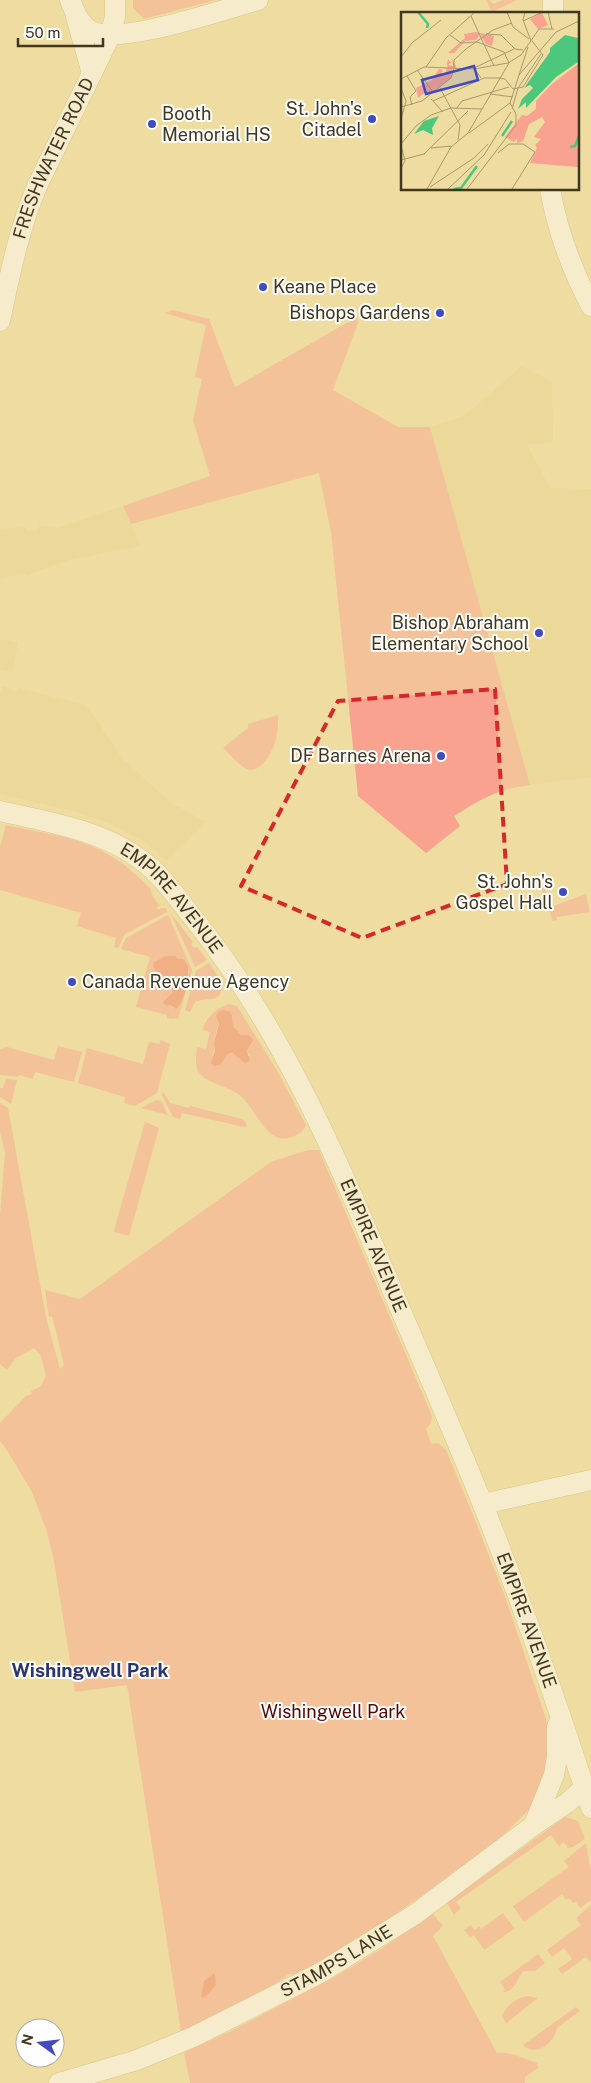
<svg xmlns="http://www.w3.org/2000/svg" width="591" height="2083" font-family="'Public Sans',sans-serif">
<rect width="100%" height="100%" fill="#efdca0"/>
<!-- built -->
<path fill="#e8d38e" d="M 522,366 L 552,382 L 553,442 L 527,445 L 550,488 L 591,489 L 591,777 L 530,785 L 430,427 L 464,416 Z
M 123,506 L 140,546 L 69,560 L 27,575 L 26,573 L 0,579 L 0,529 L 25,527 L 27,531 L 38,530 L 39,526 L 58,528 Z
M 0,639 L 18,642 L 13,672 L 0,669 Z
M 3,685 L 16,693 L 18,688 L 86,705 L 122,758 L 171,803 L 206,822 L 167,860 L 160,857 L 155,850 L 144,842 L 108,823 L 70,810 L 0,794 L 0,694 Z"/>
<!-- green -->
<path fill="#f8a28f" fill-rule="evenodd" d="M 133,0 L 216,0 L 144,19 L 133,8 Z
M 486,0 L 490,0 L 493,4 L 503,0 L 517,0 L 492,12 Z
M 173,310 L 209,319 L 235,387 L 357,317 L 358,323 L 333,390 L 398,427 L 430,427 L 530,785 C 495,790 483,798 454,816 L 460,826 L 426,853 L 358,796 L 331,532 L 319,473 L 131,524 L 123,506 L 210,476 L 193,420 L 202,379 L 195,377 L 206,325 L 164,313 Z
M 278,715 C 278,723 278,731 276,739 C 274,749 261,775 247,769 C 238,765 230,754 223,748 L 248,728 L 248,724 Z
M 6,825 C 40,833 78,836 109,855 C 125,864 138,876 151,889 L 152,895 L 160,906 L 156,907 L 159,910 L 161,908 L 166,908 L 167,912 L 125,934 L 118,948 L 114,947 L 116,938 L 77,926 L 81,913 L 0,890 L 0,847 Z
M 544,887 L 551,907 L 586,894 L 590,912 L 557,917 L 557,920 L 553,921 L 541,888 Z
M 171,914 L 193,942 L 191,944 L 194,948 L 197,947 L 207,960 L 195,967 Z
M 168,915 L 192,970 L 178,1019 L 174,1018 L 173,1019 L 167,1018 L 167,1015 L 136,1007 L 150,957 L 121,949 L 126,938 ZM 189,971 L 179,1007 L 172,1008 L 170,1005 L 174,992 L 170,988 L 169,981 Z
M 209,963 L 223,984 C 220,1005 210,996 195,1002 L 190,1012 L 185,1010 L 196,971 Z
M 229,1004 L 237,1006 L 279,1074 L 306,1125 C 303,1131 298,1135 291,1137 C 267,1147 255,1106 238,1094 C 227,1086 209,1084 200,1074 C 194,1066 196,1057 197,1047 L 206,1049 L 210,1032 L 202,1030 C 206,1018 216,1008 229,1004 ZM 232,1015 L 233,1026 L 241,1035 L 249,1035 L 251,1044 L 247,1052 L 250,1055 L 240,1060 L 236,1055 L 228,1053 L 220,1064 L 212,1055 C 218,1046 213,1032 219,1024 C 221,1020 228,1017 232,1015 Z
M 161,1040 L 170,1044 L 157,1093 L 135,1106 L 124,1103 L 125,1097 L 78,1083 L 87,1048 L 143,1064 L 149,1042 L 159,1044 Z
M 58,1046 L 82,1052 L 74,1082 L 35,1072 L 33,1079 L 19,1075 L 18,1077 L 0,1075 L 0,1049 L 7,1047 L 54,1060 Z
M 6,1079 L 17,1080 L 11,1104 L 0,1097 L 0,1088 L 3,1088 Z
M 163,1092 L 170,1103 L 189,1108 L 190,1106 L 242,1119 L 245,1121 L 247,1126 L 244,1127 L 182,1113 L 180,1119 L 173,1117 L 162,1095 Z
M 156,1100 L 161,1101 L 168,1115 L 141,1108 Z
M 0,1103 L 8,1108 L 46,1317 L 60,1369 L 64,1365 L 52,1316 L 49,1317 L 45,1290 L 80,1299 L 271,1162 L 308,1150 L 319,1150 L 432,1416 L 431,1423 L 426,1429 L 431,1444 L 438,1443 L 446,1450 L 471,1510 L 506,1599 L 546,1719 L 549,1733 L 548,1767 L 533,1806 L 501,1837 L 424,1894 L 371,1931 L 320,1962 L 296,1974 L 289,1974 L 271,1987 L 181,2032 L 127,1685 L 75,1692 L 54,1561 L 47,1532 L 32,1492 L 8,1452 L 0,1441 L 0,1423 L 26,1396 L 32,1394 L 31,1391 L 40,1387 L 46,1376 L 41,1356 L 34,1348 L 16,1358 L 7,1370 L 0,1364 L 0,1215 L 5,1153 L 0,1132 Z
M 145,1122 L 159,1128 L 129,1236 L 114,1232 L 114,1230 Z
M 565,1817 L 578,1821 L 585,1839 L 573,1847 L 568,1848 L 564,1842 L 559,1846 L 551,1835 L 456,1902 L 461,1908 L 454,1915 L 447,1903 Z
M 586,1843 L 591,1871 L 591,1900 L 580,1908 L 576,1902 L 573,1903 L 569,1898 L 566,1900 L 562,1894 L 524,1922 L 513,1906 L 569,1867 L 564,1861 Z
M 591,1905 L 591,1963 L 586,1957 L 562,1974 L 558,1969 L 572,1959 L 564,1948 L 552,1957 L 547,1950 L 581,1925 L 576,1918 Z
M 432,1913 L 443,1926 L 433,1936 L 497,2053 C 506,2050 527,2060 537,2063 L 538,2068 L 525,2077 L 525,2083 L 190,2083 L 184,2052 L 229,2032 L 335,1977 L 383,1948 Z
M 503,1913 L 514,1928 L 518,1926 L 484,1950 L 474,1935 L 470,1937 L 464,1930 L 471,1925 L 475,1930 L 479,1926 L 481,1929 Z
M 538,1954 L 545,1963 L 535,1971 L 524,1971 C 516,1978 516,1992 503,1992 L 505,1989 L 500,1982 Z
M 528,1996 L 538,1998 L 506,2023 L 502,2016 C 506,2006 517,1997 528,1996 Z
M 576,2007 L 580,2011 L 557,2028 C 556,2038 545,2050 534,2050 C 530,2050 526,2048 523,2045 Z"/>
<!-- forest -->
<path fill="#f47a61" d="M 166,956 L 175,956 L 178,959 L 183,959 L 188,966 C 189,976 184,1004 176,1009 L 170,1005 L 166,1006 L 163,1002 L 173,992 L 169,981 L 159,976 L 153,966 L 154,962 Z
M 223,1010 L 229,1011 L 232,1015 L 233,1026 L 241,1035 L 249,1035 L 253,1040 L 247,1051 L 250,1061 L 245,1063 L 232,1053 L 228,1054 L 220,1065 L 214,1066 L 211,1063 L 215,1050 L 214,1043 L 219,1023 L 216,1016 L 218,1012 Z
M 215,1973 L 216,1985 L 204,1998 L 201,1997 L 204,1981 Z"/>
<g fill="none" stroke-linecap="round" stroke-linejoin="round">
<defs>
<g id="secondary">
<path d="M 70,0 C 75,12 79,24 91,31 C 118,46 225,9 258,0"/>
<path d="M 553,14 L 553,0"/>
<path d="M 76,17 L 92,73"/>
<path d="M 550,189 C 557,229 572,270 591,306"/>
<path id="s1" d="M 0,321 C 10,274 19,228 38,184 L 110,36 L 115,17 L 115,0"/>
<path id="s2" d="M 0,811 C 52,823 110,831 151,868 C 169,884 183,906 198,924 C 288,1038 343,1172 398,1304 C 427,1371 456,1438 483,1505 C 523,1605 558,1706 591,1808"/>
<path d="M 483,1504 L 591,1480"/>
<path d="M 534,1825 L 554,1775 L 557,1757 L 557,1726"/>
<path id="s3" d="M 59,2083 L 137,2060 L 193,2037 L 320,1973 L 414,1915 L 534,1825 L 567,1803 L 584,1788"/>
</g>
</defs>
<!-- secondary casing -->
<use href="#secondary" stroke="#bdab70" stroke-width="21"/>
<!-- secondary -->
<use href="#secondary" stroke="#fff" stroke-width="20"/>
</g>
<!-- marked area -->
<path d="M0 0H591V2083H0ZM 495,689 L 507,884 L 362,938 L 241,886 L 338,701 Z" fill="#efdca0" fill-opacity=".55" fill-rule="evenodd"/>
<path fill="none" stroke="#d62828" stroke-width="4" stroke-dasharray="10 6" stroke-linejoin="round" d="M 495,689 L 507,884 L 362,938 L 241,886 L 338,701 Z"/>
<!-- markers -->
<g fill="#3f4bbf" stroke="#fefefe" stroke-width="2">
<circle cx="372" cy="119" r="5"/>
<circle cx="152" cy="124" r="5"/>
<circle cx="263" cy="287" r="5"/>
<circle cx="440" cy="313" r="5"/>
<circle cx="539" cy="633" r="5"/>
<circle cx="441" cy="756" r="5"/>
<circle cx="563" cy="892" r="5"/>
<circle cx="72" cy="982" r="5"/>
</g>
<g text-anchor="middle" stroke-width="4" stroke-linejoin="round" paint-order="stroke">
<!-- poi labels -->
<g font-size="18" fill="#3f371f" stroke="#fefefe" text-anchor="end">
<text x="362" y="115">St. John's<tspan x="362" dy="21">Citadel</tspan></text>
<text x="162" y="120" text-anchor="start">Booth<tspan x="162" dy="21">Memorial HS</tspan></text>
<text x="273" y="293" text-anchor="start">Keane Place</text>
<text x="430" y="319">Bishops Gardens</text>
<text x="529" y="629">Bishop Abraham<tspan x="529" dy="21">Elementary School</tspan></text>
<text x="431" y="762">DF Barnes Arena</text>
<text x="553" y="888">St. John's<tspan x="553" dy="21">Gospel Hall</tspan></text>
<text x="82" y="988" text-anchor="start">Canada Revenue Agency</text>
</g>
<!-- street labels -->
<g font-size="18" fill="#3f371f" stroke="#fefefe">
<text dy="6" stroke="none"><textPath href="#s1" startOffset="172">FRESHWATER ROAD</textPath></text>
<text dy="6" stroke="none"><textPath href="#s2" startOffset="199">EMPIRE AVENUE</textPath></text>
<text dy="6" stroke="none"><textPath href="#s2" startOffset="604">EMPIRE AVENUE</textPath></text>
<text dy="6" stroke="none"><textPath href="#s2" startOffset="1009">EMPIRE AVENUE</textPath></text>
<text dy="6" stroke="none"><textPath href="#s3" startOffset="304">STAMPS LANE</textPath></text>
</g>
<!-- park labels -->
<g font-size="18" fill="#540600" stroke="#fefefe">
<text x="333" y="1718">Wishingwell Park</text>
</g>
<!-- neighbourhood labels -->
<g font-size="19" font-weight="bold" fill="#2b356f" stroke="#fefefe">
<text x="90" y="1677">Wishingwell Park</text>
</g>
</g>
<!-- overview -->
<g transform="translate(401 12)">
<rect width="178" height="178" fill="#efdca0"/>
<path d="M 141,1 L 147,13 L 137,17 L 129,7 ZM 75,20 L 93,24 L 91,34 L 85,32 L 79,22 L 75,28 L 64,29 L 53,41 L 47,41 L 64,26 L 63,22 ZM 47,47 L 50,51 L 47,53 L 52,54 L 51,46 L 56,57 L 51,56 L 50,66 L 27,83 L 23,81 L 17,86 L 15,76 L 31,68 L 38,57 L 42,58 L 40,62 L 45,61 L 45,57 L 41,57 L 47,56 L 46,52 ZM 177,52 L 177,155 L 129,151 L 136,136 L 134,133 L 140,127 L 133,125 L 144,110 L 141,105 L 128,112 L 122,129 L 116,131 L 116,127 L 113,130 L 104,125 L 121,103 L 126,104 L 135,97 L 135,89 L 151,72 Z" fill="#f8a28f"/>
<path d="M 164,23 L 177,26 L 177,50 L 155,65 L 125,96 L 125,90 L 117,97 L 121,87 L 132,76 L 129,73 L 123,76 L 149,40 L 149,36 ZM 38,104 L 31,116 L 32,123 L 22,118 L 13,122 L 23,109 Z" fill="#4dc77c"/>
<path fill="none" stroke="#4dc77c" stroke-width="2.5" d="M 17,0 L 27,12 L 26,16M 101,124 L 111,109M 169,135 L 174,134 L 178,124M 53,177 L 60,176 L 76,154"/>
<path fill="none" stroke="#a99a6c" stroke-width="1" d="M 106,0 L 112,15 L 128,27M 124,0 L 122,8 L 130,29M 147,0 L 151,17M 70,4 L 93,54M 122,9 L 142,0M 85,22 L 100,23 L 114,37 L 122,38M 49,23 L 60,31 L 76,30 L 103,40 L 108,51M 131,29 L 142,43M 0,45 L 11,31 L 40,8M 25,55 L 45,26 L 74,0M 53,56 L 53,48 L 65,37 L 92,18 L 111,11M 16,58 L 32,80M 118,63 L 155,20 L 178,9M 6,64 L 15,79 L 9,85 L 11,93M 80,66 L 73,56 L 113,37M 83,66 L 99,66M 99,66 L 104,67 L 112,77M 0,67 L 23,55 L 73,57 L 107,51 L 120,43 L 138,17 L 153,17M 0,76 L 5,89 L 0,107M 39,76 L 59,113 L 57,128M 117,76 L 140,42M 112,77 L 122,75 L 142,43M 89,82 L 112,85M 30,87 L 42,100M 32,89 L 83,66M 109,91 L 127,35M 0,95 L 21,89 L 50,66 L 53,56M 55,97 L 61,89 L 108,75M 111,97 L 117,76M 68,121 L 109,91M 0,132 L 15,114 L 30,103 L 50,96 L 81,97M 0,133 L 4,149 L 0,156M 30,136 L 50,134M 97,141 L 108,132 L 122,132 L 134,140 L 111,177M 0,148 L 23,142 L 67,99M 29,175 L 73,146 L 87,132M 26,177 L 50,135 L 67,121 L 108,51M 47,177 L 83,143 L 110,100M 66,177 L 115,113 L 115,102 L 109,91"/>
<path fill="#3f4bbf" fill-opacity="0.15" stroke="#3f4bbf" stroke-width="2.5" d="M 73,54 L 77,68 L 25,82 L 21,68 Z"/>
<rect width="178" height="178" fill="none" stroke="#3f371f" stroke-width="2.5"/>
</g>
<!-- north arrow -->
<g transform="translate(40 2043) rotate(285)"><circle r="24" fill="#fefefe" stroke="#b2aea5"/>
<path d="M0-4L9 19L0 12L-9 19Z" fill="#3f4bbf"/>
<text y="-8" font-size="14" font-weight="bold" text-anchor="middle" fill="#3f371f">N</text>
</g>
<!-- scale -->
<path d="M18 38v8h85v-8" fill="none" stroke="#3f371f" stroke-width="2.5"/>
<text x="25" y="38" font-size="15" fill="#3f371f" stroke="#fefefe" stroke-width="4" paint-order="stroke">50 m</text>
</svg>
